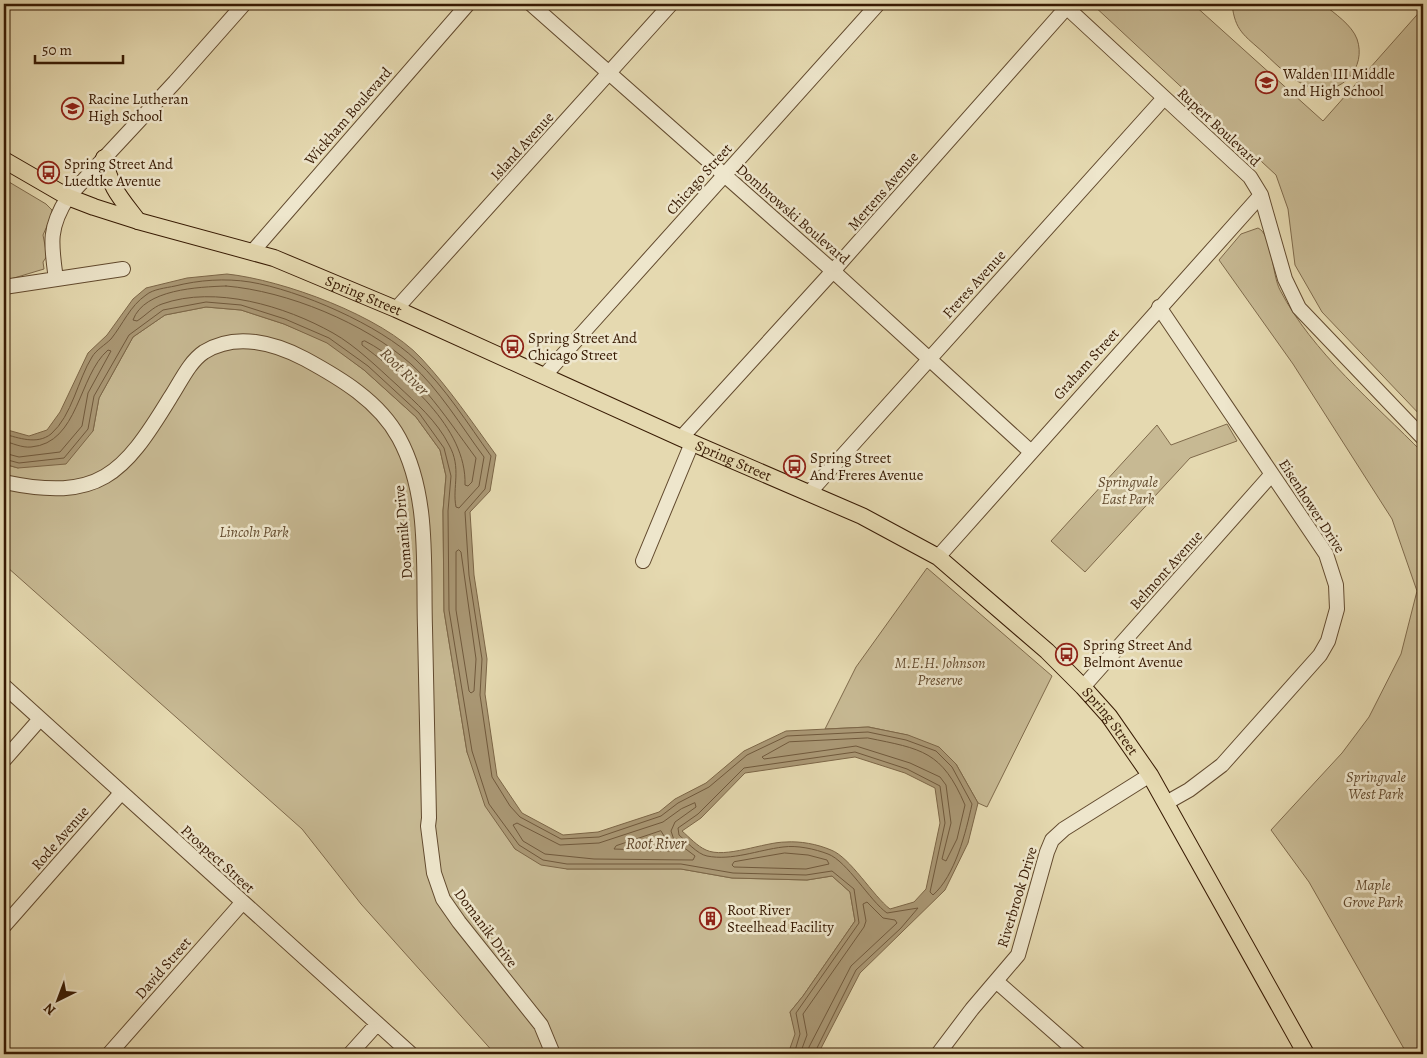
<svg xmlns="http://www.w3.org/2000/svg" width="1427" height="1058" font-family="Alegreya,serif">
<rect width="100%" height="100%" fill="#e5d9b0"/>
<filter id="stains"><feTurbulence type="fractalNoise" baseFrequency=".004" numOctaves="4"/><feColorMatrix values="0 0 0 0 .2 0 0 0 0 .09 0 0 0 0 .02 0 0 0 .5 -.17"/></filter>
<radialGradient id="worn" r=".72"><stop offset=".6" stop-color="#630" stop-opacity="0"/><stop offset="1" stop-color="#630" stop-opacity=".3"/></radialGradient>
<!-- green -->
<path fill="#c7b993" stroke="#7f6a4b" d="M 1092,4 L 1193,4 L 1323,121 L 1423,8 L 1423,418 L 1322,312 L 1295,265 L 1288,209 L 1276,175 Z
M 1232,4 L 1323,4 C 1334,13 1352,25 1357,39 C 1367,67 1342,96 1313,88 C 1294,83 1278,66 1264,53 C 1244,35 1235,31 1232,4 Z
M 4,179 L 46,204 L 52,210 L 51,217 L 43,235 L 47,256 L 43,262 L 44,269 L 4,281 Z
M 1258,228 C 1272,234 1272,275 1280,290 C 1312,352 1375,404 1423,453 L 1423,1054 L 1407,1054 L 1309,882 L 1271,830 L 1342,753 L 1369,717 L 1401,654 L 1417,591 L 1392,519 L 1293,364 L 1219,260 L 1241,234 Z
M 206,307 L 241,310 L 284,324 L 327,342 L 364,370 L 416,417 L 440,450 L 446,476 L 443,511 L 444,611 L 467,752 L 502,828 L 515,849 L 567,869 L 681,869 L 732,878 L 807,880 L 832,876 L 850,892 L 855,921 L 803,996 L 790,1012 L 796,1034 L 788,1054 L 495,1054 L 361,904 L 302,829 L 7,567 L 4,561 L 4,464 L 18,468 L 93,431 L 99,398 L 133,337 L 165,315 Z
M 1227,424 L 1237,441 L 1190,458 L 1085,572 L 1051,541 L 1157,425 L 1171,445 Z
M 927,568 L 1052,676 L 987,807 L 978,803 L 956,764 L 907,735 L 869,727 L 825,729 L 856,667 Z"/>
<!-- water -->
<path fill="#aa9875" stroke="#7c6647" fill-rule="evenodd" d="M 227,274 C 283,280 382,316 421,358 C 449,388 472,422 496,455 L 490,491 L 470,512 L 474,575 L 487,659 L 485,694 L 497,776 L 522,813 L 563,835 L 598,832 L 659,812 L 675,799 L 706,783 L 744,751 L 786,731 L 868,727 L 908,735 L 939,747 L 956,764 L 978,803 L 968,843 L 945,890 L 860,973 L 818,1054 L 788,1054 L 795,1034 L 790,1012 L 803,996 L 855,921 L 850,892 L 832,876 L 807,880 L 732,878 L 681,869 L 567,869 L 541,865 L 515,849 L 485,806 L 467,752 L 444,611 L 443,511 L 446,476 L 440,450 L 416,417 L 364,370 L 327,343 L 284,324 L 241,310 L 206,307 L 165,315 L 133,337 L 99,398 L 93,431 L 66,464 L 18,468 L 4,464 L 4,429 L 29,436 L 47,430 L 60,412 L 88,353 L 107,335 L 133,299 L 146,288 L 187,278 ZM 855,757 L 905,773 L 935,788 L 940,823 L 926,889 L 914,902 L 890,909 C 873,896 850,857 831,850 C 817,844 800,841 786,842 C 764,842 725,859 706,850 C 697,846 689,837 682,831 L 701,818 L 745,773 Z"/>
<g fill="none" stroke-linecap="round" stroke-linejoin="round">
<!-- shore -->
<path stroke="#70593c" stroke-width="1" d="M 226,286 C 287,291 365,323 411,364 C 439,389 461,426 484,457 L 479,486 L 459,508 L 456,507 C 452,487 462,468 449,445 C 437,421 416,403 397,385 C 377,367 356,346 333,333 C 285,306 215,285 162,304 C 153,307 145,316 137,321 L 133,320 C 144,289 199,287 226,286 Z
M 365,341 C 414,366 444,415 476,458 L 472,482 L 468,486 L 465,485 C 467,427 404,377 362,345 L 362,342 Z
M 4,434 C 19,438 37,445 51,434 C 72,416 78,379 92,357 C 96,350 105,345 111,339 C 123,324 130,306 146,295 C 153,289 166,288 175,286 C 199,280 225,278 250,282 C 299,290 380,325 416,360 C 445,387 468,424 491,456 L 485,489 L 465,512 L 469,575 L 482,659 L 480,695 L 492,777 L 510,806 L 520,817 L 561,839 L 599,837 L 661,816 L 678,803 L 709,787 L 747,755 L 787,736 L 868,732 L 906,740 L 936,751 L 952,767 L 972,804 C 966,832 955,876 933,895 L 930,892 L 945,823 L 940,786 L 907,769 L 855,752 L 744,768 L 698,814 L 678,828 L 679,835 C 686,841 697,854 707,856 C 732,861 758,850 783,847 C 797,845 815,849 828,854 C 847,861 870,901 887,913 L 918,908 L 901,928 L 856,970 L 814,1054
M 4,441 C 12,443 22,448 31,447 C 79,443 78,376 108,350 L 111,351 L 88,393 L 82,426 L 60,452 L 19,457 L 4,453
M 4,459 L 19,463 L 64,458 L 88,429 L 94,396 L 129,335 L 163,310 L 206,302 L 241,305 L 285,319 L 329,338 L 368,366 L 419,413 L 444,448 L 451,476 L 448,511 L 449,610 L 472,751 L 489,804 L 519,845 L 543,860 L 567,864 L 681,864 L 733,873 L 806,875 L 832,871 L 854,889 L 859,923 L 796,1013 L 800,1034 L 794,1054
M 459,550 L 461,552 L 476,659 L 474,691 L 471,693 L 469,691 L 456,610 L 456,552 Z
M 868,738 C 922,749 942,751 965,805 L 957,839 L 946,861 L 942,859 L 951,823 L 946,785 L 940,777 L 910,763 L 856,746 L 764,759 L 762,757 L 789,742 Z
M 695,803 L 696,807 L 675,822 L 671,831 L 674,840 L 695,856 L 693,860 L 594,859 L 545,854 L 523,841 L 513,825 L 517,823 L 560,845 L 599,843 L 663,822 L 681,809 Z
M 661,831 L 671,847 L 670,851 L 614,849 L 616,846 Z
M 785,853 L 808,855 L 827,860 L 829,864 L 806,869 L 734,867 L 732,865 L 734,862 Z
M 800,1054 L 807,1035 L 803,1014 L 864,927 L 866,921 L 863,904 L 867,902 L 883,918 L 895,920 L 897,923 L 851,966 L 809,1047 L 808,1054"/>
<defs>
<path id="minor" d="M 531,4 L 833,271 L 1031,452
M 1063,4 L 1250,177 L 1261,195 L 1285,279 L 1299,308 L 1423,438
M 253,251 L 468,4
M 56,279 C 51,244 48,228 68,197 L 175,82 L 244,4
M 4,287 L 123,269
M 1159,307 L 1326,554 L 1336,585 L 1337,609 L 1328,641 L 1320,655 L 1222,765 L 1189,790 L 1166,803
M 396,309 L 671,4
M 544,376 L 878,4
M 681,438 L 833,271 L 1067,7
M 4,482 C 99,502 123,475 170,398 C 180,383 189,362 204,352 C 236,332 275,343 305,359 C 340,378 379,401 399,438 C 430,495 423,565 425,628 C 426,691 428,755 429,818 L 428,826 L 434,873 L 443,899 L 459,922 L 541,1025 L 553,1054
M 809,493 L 1164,98
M 938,557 L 1261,195
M 643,561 L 692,443
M 4,686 L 411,1054
M 1083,687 L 1272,474
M 4,760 L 40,719
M 4,926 L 121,793
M 996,981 L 1079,1054
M 109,1054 L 242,903
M 350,1054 L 377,1024
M 938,1054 L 972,1009 L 1018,955 L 1047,852 L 1052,840 L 1064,829 L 1150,775"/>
<g id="major">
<path d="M 104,158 C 111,189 119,196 138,221"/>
<path id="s1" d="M 4,160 L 68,197 L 94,207 L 138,221 L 274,258 L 396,309 L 681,438 L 862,516 L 938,557 L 1047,651 L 1083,687 L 1109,716 L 1150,775 L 1306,1054"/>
</g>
</defs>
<!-- minor casing -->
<use href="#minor" stroke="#624a2e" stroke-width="16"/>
<!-- major casing -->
<use href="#major" stroke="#371a03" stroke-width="18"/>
<!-- minor -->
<use href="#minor" stroke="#eee6cc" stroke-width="14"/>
<!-- major -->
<use href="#major" stroke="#e5d9b0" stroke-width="16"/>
</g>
<!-- icons -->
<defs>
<symbol id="school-ring" viewBox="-11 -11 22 22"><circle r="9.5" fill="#eee6cc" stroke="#8f2418" stroke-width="1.5"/><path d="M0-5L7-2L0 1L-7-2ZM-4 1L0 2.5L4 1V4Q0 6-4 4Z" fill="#8f2418"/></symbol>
<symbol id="bus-ring" viewBox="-11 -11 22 22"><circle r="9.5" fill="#eee6cc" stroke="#8f2418" stroke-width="1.5"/><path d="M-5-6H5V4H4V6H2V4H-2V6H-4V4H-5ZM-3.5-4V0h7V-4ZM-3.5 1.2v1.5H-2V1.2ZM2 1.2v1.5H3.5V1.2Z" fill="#8f2418"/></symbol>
<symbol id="building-ring" viewBox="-11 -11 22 22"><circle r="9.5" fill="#eee6cc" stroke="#8f2418" stroke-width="1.5"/><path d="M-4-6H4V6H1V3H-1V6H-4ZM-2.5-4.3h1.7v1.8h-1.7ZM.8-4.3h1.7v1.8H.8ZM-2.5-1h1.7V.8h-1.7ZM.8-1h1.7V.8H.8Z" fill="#8f2418"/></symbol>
</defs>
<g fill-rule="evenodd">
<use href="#school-ring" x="1254" y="70" width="25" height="25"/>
<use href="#school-ring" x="60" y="96" width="25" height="25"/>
<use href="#bus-ring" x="36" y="160" width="25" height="25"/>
<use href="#bus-ring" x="500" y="334" width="25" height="25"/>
<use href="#bus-ring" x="782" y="454" width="25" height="25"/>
<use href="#bus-ring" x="1054" y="642" width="25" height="25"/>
<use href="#building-ring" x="698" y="906" width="25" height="25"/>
</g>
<g text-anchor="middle" stroke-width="5" stroke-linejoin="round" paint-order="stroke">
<!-- poi labels -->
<g font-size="15" fill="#371a03" stroke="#eee6cc" text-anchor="start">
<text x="1283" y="79">Walden III Middle<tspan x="1283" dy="17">and High School</tspan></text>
<text x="88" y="104">Racine Lutheran<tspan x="88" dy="17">High School</tspan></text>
<text x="64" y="169">Spring Street And<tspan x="64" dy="17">Luedtke Avenue</tspan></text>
<text x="528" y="343">Spring Street And<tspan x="528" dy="17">Chicago Street</tspan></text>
<text x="810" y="463">Spring Street<tspan x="810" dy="17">And Freres Avenue</tspan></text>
<text x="1083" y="650">Spring Street And<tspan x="1083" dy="17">Belmont Avenue</tspan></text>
<text x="727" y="915">Root River<tspan x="727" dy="17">Steelhead Facility</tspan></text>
</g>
<!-- street labels -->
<g font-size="15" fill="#371a03" stroke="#eee6cc">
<text transform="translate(348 116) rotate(-49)" y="5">Wickham Boulevard</text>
<text transform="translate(1219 127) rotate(43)" y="5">Rupert Boulevard</text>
<text transform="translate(522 146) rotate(-48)" y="5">Island Avenue</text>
<text transform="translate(699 179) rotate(-48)" y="5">Chicago Street</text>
<text transform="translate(883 191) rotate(-49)" y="5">Mertens Avenue</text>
<text transform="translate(793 214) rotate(41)" y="5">Dombrowski Boulevard</text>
<text transform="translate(974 284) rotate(-48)" y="5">Freres Avenue</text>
<text dy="5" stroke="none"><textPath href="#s1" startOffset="386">Spring Street</textPath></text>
<text transform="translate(1086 364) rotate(-48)" y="5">Graham Street</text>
<text dy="5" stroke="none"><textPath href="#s1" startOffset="791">Spring Street</textPath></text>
<text transform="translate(1312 506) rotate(57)" y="5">Eisenhower Drive</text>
<text transform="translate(403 532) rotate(-95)" y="5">Domanik Drive</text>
<text transform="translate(1166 570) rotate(-48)" y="5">Belmont Avenue</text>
<text dy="5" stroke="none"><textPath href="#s1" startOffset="1256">Spring Street</textPath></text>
<text transform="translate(60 838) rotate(-49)" y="5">Rode Avenue</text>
<text transform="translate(218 859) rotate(42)" y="5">Prospect Street</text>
<text transform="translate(1017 897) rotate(-73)" y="5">Riverbrook Drive</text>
<text transform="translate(486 928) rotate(53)" y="5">Domanik Drive</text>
<text transform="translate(163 968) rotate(-49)" y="5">David Street</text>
</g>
<!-- park labels -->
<g font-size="15" font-style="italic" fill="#624a2e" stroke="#eee6cc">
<text x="1128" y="487">Springvale<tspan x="1128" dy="17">East Park</tspan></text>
<text x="254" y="537">Lincoln Park</text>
<text x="940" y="668">M.E.H. Johnson<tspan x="940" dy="17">Preserve</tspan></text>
<text x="1376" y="782">Springvale<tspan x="1376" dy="17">West Park</tspan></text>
<text x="1373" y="890">Maple<tspan x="1373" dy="17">Grove Park</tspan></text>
</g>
<!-- water labels -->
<g font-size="16" font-style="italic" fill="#5f462b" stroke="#eee6cc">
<text transform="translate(405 371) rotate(44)" y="6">Root River</text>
<text x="656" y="849">Root River</text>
</g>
</g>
<!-- margin -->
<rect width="1427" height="1058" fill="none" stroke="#e5d9b0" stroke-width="20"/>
<rect x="5" y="5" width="1417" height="1048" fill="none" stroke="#371a03" stroke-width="2.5"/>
<rect x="10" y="10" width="1407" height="1038" fill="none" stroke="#371a03"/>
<!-- north arrow -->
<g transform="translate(58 1000) rotate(222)" stroke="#eee6cc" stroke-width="4" paint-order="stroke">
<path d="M0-4L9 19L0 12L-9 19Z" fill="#371a03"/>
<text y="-8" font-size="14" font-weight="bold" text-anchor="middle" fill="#371a03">N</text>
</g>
<!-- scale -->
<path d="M35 55v8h88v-8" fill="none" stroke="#371a03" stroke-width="2.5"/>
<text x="42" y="55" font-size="15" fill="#371a03" stroke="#eee6cc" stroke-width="4" paint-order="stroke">50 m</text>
<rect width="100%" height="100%" filter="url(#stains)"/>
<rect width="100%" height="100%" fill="url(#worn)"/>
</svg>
